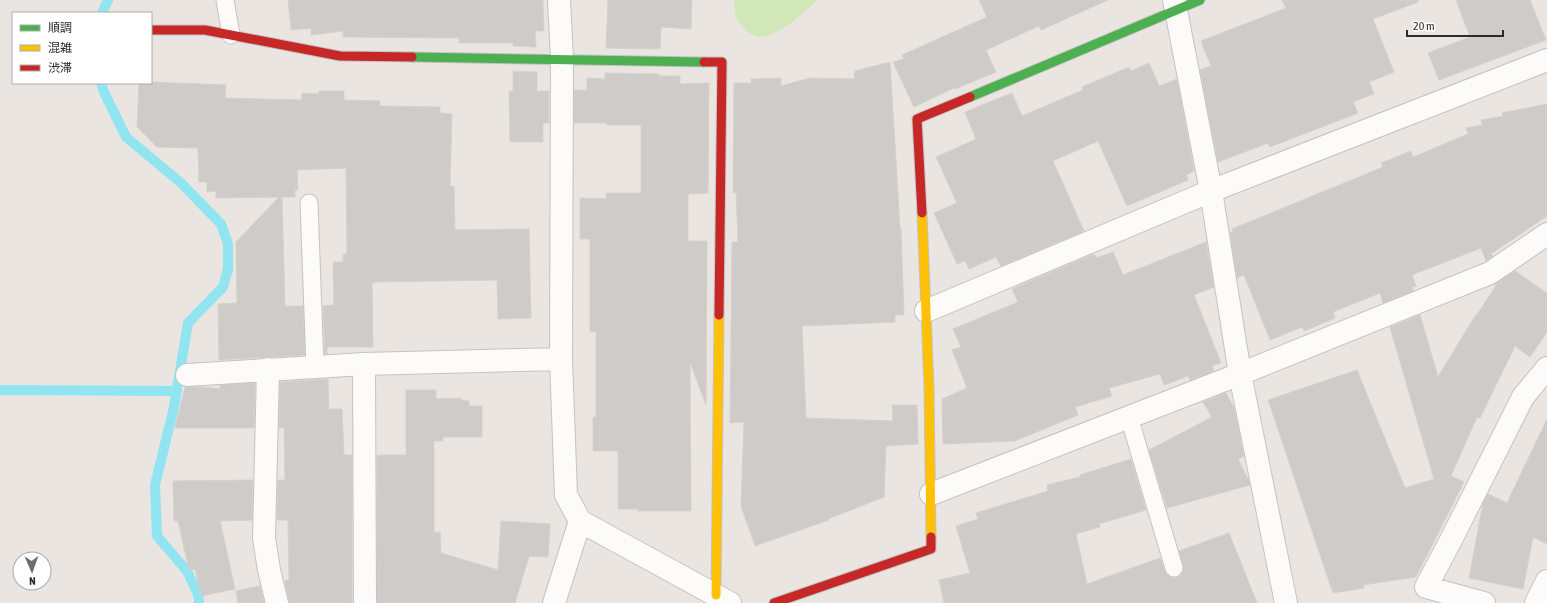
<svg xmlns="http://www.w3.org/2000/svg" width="1547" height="603" font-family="'Asap Condensed','Noto Sans JP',sans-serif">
<rect width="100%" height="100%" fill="#eae5e1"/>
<!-- green -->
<path fill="#d2e7b8" d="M 734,0 L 818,0 C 802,13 766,52 746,30 C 734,17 735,18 734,0 Z"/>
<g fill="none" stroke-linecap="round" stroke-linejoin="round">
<!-- stream -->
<path stroke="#91e5f0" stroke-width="10" d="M 102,13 L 108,0
M 101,83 L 104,92 L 126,137 L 181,183 L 221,224 L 228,244 L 228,269 L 223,287 L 188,323 L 174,407 L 155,485 L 157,536 L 187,571 L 198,594 L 199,603
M 0,390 L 176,391"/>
</g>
<!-- building -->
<path fill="#cfcbc8" stroke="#d5d1cd" d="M 288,0 L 543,0 L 544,31 L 535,31 L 536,47 L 513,46 L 513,43 L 459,43 L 459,38 L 343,37 L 343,31 L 311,35 L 311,28 L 291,30 Z
M 608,0 L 692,0 L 691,29 L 661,27 L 660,49 L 606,48 Z
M 979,0 L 1108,0 L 1041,30 L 1039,26 L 986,50 L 996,72 L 955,89 L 954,88 L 914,107 L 893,62 L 904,59 L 902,55 L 987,17 Z
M 1282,0 L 1418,0 L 1418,2 L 1373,19 L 1394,72 L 1369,82 L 1374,94 L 1353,102 L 1358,113 L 1270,147 L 1268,143 L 1218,162 L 1200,70 L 1211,66 L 1201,41 L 1286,8 Z
M 1456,0 L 1530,0 L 1546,40 L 1439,80 L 1428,53 L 1470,37 Z
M 890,62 L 900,228 L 901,228 L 904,315 L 895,315 L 895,322 L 802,326 L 806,418 L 893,421 L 892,405 L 917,405 L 918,444 L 886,446 L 884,497 L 828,519 L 829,520 L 755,546 L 741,506 L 744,422 L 730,423 L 732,242 L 738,242 L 736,192 L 733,193 L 734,83 L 751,83 L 751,79 L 781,78 L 781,86 L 810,78 L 854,79 L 855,71 Z
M 1149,63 L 1159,86 L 1177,79 L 1194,171 L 1186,175 L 1188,180 L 1127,206 L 1098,141 L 1053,161 L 1084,231 L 1001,266 L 996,257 L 969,269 L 965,261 L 957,264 L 934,213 L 957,203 L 936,157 L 976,139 L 965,112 L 1012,93 L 1022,116 L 1083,90 L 1082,87 L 1129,67 L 1131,71 Z
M 513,71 L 537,72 L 537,91 L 549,91 L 549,123 L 543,123 L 543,142 L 510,142 L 509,91 L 513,91 Z
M 605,73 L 659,74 L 659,76 L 680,76 L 680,84 L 709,83 L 708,193 L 688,194 L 688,241 L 707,241 L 706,405 L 690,362 L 691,511 L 638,511 L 638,509 L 618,509 L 618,451 L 593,451 L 593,417 L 596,417 L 596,332 L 590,332 L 590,239 L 580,239 L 580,198 L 606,199 L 606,193 L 641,193 L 641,125 L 607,125 L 607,123 L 574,123 L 574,90 L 587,90 L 587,78 L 605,79 Z
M 151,82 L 226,85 L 225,98 L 301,100 L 302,93 L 318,94 L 319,91 L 344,91 L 344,100 L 380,101 L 380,106 L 440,107 L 440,113 L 452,114 L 450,186 L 454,186 L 455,230 L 529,229 L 531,318 L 498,319 L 497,280 L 374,282 L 374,283 L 372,283 L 373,347 L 327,347 L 327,354 L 325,354 L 323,306 L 334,305 L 333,262 L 343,262 L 343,255 L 347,254 L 346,168 L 297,170 L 298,190 L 295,190 L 295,197 L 282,197 L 285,306 L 303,306 L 305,355 L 219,360 L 218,304 L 237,303 L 236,242 L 279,197 L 216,198 L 216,191 L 207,192 L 207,182 L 199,182 L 198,148 L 157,147 L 137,127 L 139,83 L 151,83 Z
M 1547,104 L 1547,216 L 1491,254 L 1493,256 L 1486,261 L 1481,248 L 1412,275 L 1416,286 L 1412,287 L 1413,291 L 1383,303 L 1380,293 L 1333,312 L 1335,318 L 1304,331 L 1302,327 L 1270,340 L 1244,275 L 1237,278 L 1230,233 L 1233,232 L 1232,229 L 1383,167 L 1381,163 L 1411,151 L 1413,157 L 1468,134 L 1466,128 L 1482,125 L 1481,120 L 1503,116 L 1502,113 Z
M 1206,242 L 1214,287 L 1194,295 L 1221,363 L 1212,366 L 1214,371 L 1190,380 L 1188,376 L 1164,385 L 1160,374 L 1109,388 L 1112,396 L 1075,407 L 1078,415 L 1015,441 L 943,444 L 942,399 L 967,388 L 952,350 L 961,347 L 953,329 L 1018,302 L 1012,289 L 1094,254 L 1096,258 L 1113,252 L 1123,275 Z
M 1515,271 L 1547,293 L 1547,332 L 1530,357 L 1515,346 L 1480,418 L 1477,417 L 1451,476 L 1464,482 L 1416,577 L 1363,585 L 1364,588 L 1333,593 L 1268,400 L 1357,370 L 1405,488 L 1434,479 L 1390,327 L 1420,315 L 1438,377 L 1475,316 L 1476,316 L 1496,286 L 1495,284 Z
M 328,379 L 329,409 L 342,409 L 344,455 L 352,455 L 352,603 L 289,603 L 285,581 L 289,580 L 288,520 L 277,520 L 278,480 L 285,480 L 284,428 L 279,428 L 280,382 Z
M 255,383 L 254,428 L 175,428 L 185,387 L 203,387 L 220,389 L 220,385 Z
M 406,390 L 436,390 L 436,399 L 462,398 L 461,400 L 469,401 L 469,406 L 482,406 L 482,437 L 443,437 L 443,441 L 434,441 L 434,533 L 440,532 L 441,553 L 498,570 L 501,521 L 550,524 L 548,557 L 529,556 L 515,603 L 377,603 L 377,455 L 406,455 Z
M 1226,393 L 1234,408 L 1244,456 L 1238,459 L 1249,481 L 1250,485 L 1167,508 L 1149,450 L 1212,417 L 1203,402 Z
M 1547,419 L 1547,544 L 1533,537 L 1523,589 L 1469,578 L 1483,503 L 1488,494 L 1507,503 Z
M 1131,459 L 1146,510 L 1099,524 L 1100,527 L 1076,534 L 1087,584 L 1160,558 L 1167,575 L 1172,578 L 1177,577 L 1181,575 L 1184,570 L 1179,551 L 1229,533 L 1257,603 L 944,603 L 939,580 L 970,573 L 956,526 L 978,519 L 976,513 L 1048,491 L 1047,485 L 1080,477 L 1080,475 Z
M 253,480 L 252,520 L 220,521 L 235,589 L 201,596 L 195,569 L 189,570 L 178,521 L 174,521 L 173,481 Z
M 260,586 L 264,603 L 238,603 L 236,591 Z"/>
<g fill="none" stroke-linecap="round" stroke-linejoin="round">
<defs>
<path id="lane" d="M 225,0 L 231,35
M 309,203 L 315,367
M 1129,417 L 1174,568"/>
<path id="street" d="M 559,0 L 562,59 L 561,359 L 566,495 L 580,521 L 730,603
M 1174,0 L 1211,191 L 1240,374 L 1286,603
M 926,311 L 1211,191 L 1547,60
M 364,364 L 365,603
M 268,369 L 264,538 L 269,570 L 277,603
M 187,375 L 364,364 L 561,359
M 931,494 L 1240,374 L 1490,273 L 1547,234
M 554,603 L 580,521
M 1484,603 L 1426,587 L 1452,538 L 1523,397 L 1547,368
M 1536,603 L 1547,581"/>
<path id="fast" d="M 412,57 L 704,62
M 970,97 L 1200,0"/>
<path id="slow" d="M 922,213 L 929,387 L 931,537
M 716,595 L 719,315"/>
<path id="jam" d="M 151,30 L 205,30 L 340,56 L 412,57
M 704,62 L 722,62 L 719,315
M 922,213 L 917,119 L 970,97
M 774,603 L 931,549 L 931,537"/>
</defs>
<!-- lane casing -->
<use href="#lane" stroke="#c3c3c3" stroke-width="19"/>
<!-- street casing -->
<use href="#street" stroke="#c3c3c3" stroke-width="24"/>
<!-- fast casing -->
<use href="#fast" stroke="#c3c3c3" stroke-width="11"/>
<!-- slow casing -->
<use href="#slow" stroke="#c3c3c3" stroke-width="11"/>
<!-- jam casing -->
<use href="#jam" stroke="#c3c3c3" stroke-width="11"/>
<!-- lane -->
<use href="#lane" stroke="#fcfbfa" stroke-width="17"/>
<!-- street -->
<use href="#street" stroke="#fcfbfa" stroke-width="22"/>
<!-- fast -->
<use href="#fast" stroke="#4caf50" stroke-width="9"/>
<!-- slow -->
<use href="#slow" stroke="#ffc107" stroke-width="9"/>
<!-- jam -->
<use href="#jam" stroke="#c62828" stroke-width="9"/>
</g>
<!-- legend -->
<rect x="12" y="12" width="140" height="72" fill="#ffffff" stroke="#ababab"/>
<rect x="20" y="25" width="20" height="6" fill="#4caf50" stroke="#ababab"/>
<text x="48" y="32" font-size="12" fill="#2c2c2c">順調</text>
<rect x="20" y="45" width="20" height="6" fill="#ffc107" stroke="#ababab"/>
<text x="48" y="52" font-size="12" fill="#2c2c2c">混雑</text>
<rect x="20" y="65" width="20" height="6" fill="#c62828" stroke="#ababab"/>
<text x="48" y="72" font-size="12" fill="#2c2c2c">渋滞</text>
<!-- north arrow -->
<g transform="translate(32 571) rotate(178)"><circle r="19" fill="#ffffff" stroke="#ababab"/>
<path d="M0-3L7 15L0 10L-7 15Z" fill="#6e6d6b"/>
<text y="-6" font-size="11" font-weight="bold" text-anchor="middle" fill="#2c2c2c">N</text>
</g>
<!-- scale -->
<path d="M1407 30v6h96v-6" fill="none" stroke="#2c2c2c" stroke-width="2"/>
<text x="1413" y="30" font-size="12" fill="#2c2c2c" stroke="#ffffff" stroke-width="3" paint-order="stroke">20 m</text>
</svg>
